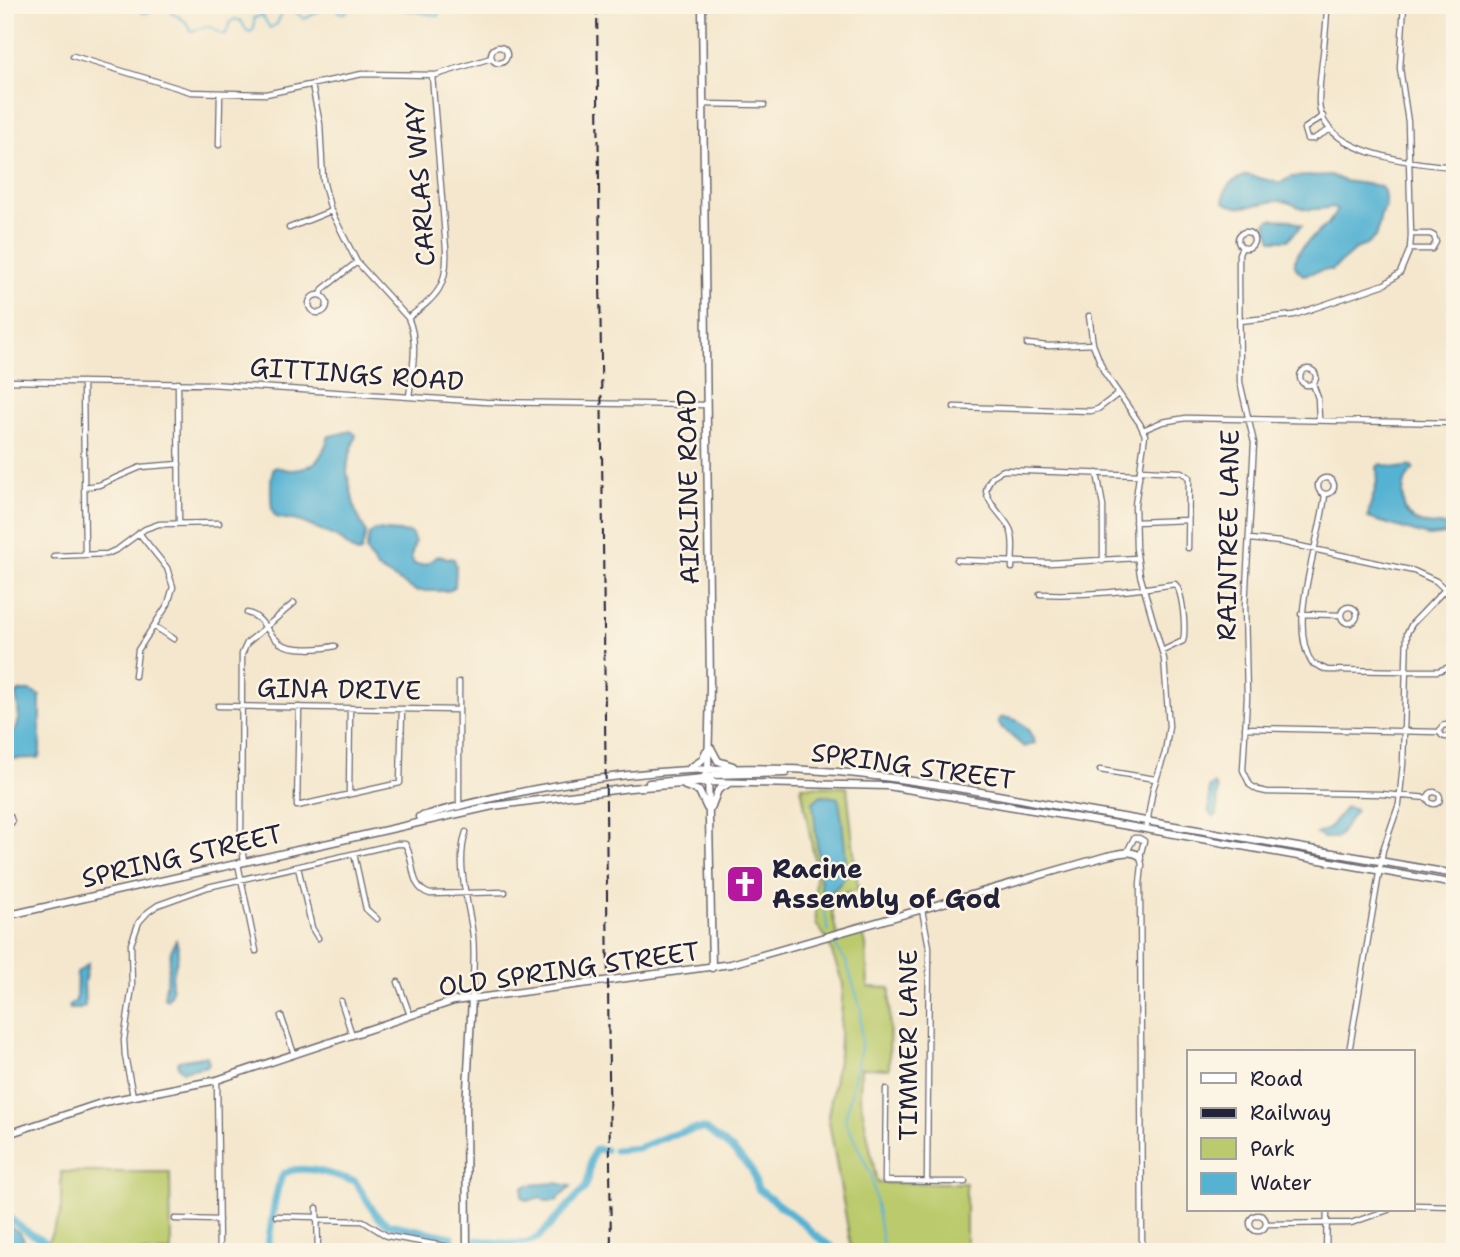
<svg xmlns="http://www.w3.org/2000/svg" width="1460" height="1257" font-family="'Shantell Sans',sans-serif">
<rect width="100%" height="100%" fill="#fcf5e5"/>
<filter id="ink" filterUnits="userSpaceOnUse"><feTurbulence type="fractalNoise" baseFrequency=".0143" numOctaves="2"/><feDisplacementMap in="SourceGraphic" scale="14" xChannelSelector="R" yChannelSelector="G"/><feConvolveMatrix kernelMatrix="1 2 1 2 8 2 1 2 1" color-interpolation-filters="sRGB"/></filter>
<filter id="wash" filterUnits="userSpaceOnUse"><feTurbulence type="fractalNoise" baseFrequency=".00686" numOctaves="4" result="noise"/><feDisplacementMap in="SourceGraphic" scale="28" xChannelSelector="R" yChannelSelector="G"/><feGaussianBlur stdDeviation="1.57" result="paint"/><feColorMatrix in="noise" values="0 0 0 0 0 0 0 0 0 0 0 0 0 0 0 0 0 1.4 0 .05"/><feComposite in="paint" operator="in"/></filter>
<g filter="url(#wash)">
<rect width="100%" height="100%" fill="#f4e7cd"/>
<!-- green -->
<path fill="#bbca6c" stroke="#6e7654" stroke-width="2" d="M 801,786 L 847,787 L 858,890 L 840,894 L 831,907 L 837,936 L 862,930 L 866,945 L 868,987 L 890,988 L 889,1069 L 861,1068 L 860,1097 L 876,1178 L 878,1183 L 966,1183 L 966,1252 L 852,1252 L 828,1116 L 839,1055 L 843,984 L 827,939 L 816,924 L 815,863 Z
M 61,1172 L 170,1172 L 171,1252 L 43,1252 L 61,1213 Z"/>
<!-- water -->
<path fill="#55b2d3" stroke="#3c6a87" stroke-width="2" d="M 1247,175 L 1280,183 L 1292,177 L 1331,175 L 1344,181 L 1380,186 L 1384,191 L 1386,206 L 1381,214 L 1377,235 L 1369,243 L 1356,249 L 1332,270 L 1323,270 L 1304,275 C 1277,261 1317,234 1328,224 C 1331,220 1334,214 1337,210 L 1333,207 C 1323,209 1315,210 1305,209 C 1296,207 1289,200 1278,201 C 1261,202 1240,213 1224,202 C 1222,185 1234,180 1247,175 Z
M 1271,219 L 1291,220 L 1302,225 L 1288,240 L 1272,240 L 1266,223 Z
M 351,431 L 356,435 L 348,461 L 347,472 L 355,510 L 366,533 L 361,552 L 358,553 C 348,550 345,541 336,537 C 324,532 312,526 301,522 C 279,515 271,526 271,494 C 271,485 270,476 274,467 C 280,467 284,470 290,470 C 316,470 322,457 329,436 Z
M 1380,464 L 1398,468 L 1412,466 L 1414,469 C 1400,480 1398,510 1414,520 C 1423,526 1438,524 1448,526 L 1448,534 L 1428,536 L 1368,518 C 1369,500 1380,486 1377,467 Z
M 375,530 L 411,533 L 415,542 L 411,556 L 414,564 C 424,567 430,562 437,556 L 454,559 L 456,566 L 455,586 L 451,590 L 445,591 L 416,591 L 377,568 L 366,551 L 369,535 Z
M 20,691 L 30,691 L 40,696 L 40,754 L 38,758 L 5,759 L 5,743 C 22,724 20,720 16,695 Z
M 1000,718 C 1018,716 1029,728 1035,743 L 1024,747 L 1001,727 L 998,721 Z
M 1214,784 L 1218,789 L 1217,814 L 1214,817 L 1209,813 L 1209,788 Z
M 821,795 L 838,798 C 841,806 848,870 846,875 C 842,883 830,895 822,897 L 813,802 Z
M 1346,807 L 1356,810 L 1337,838 L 1324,838 L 1316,834 L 1328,829 Z
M 176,940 C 181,953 176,961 173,973 C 169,984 176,989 167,1000 L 164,998 L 171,951 Z
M 88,964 L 84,983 L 85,1006 L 80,1009 L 70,1009 L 69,1006 L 76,1001 L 77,973 Z
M 207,1056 L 209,1063 L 207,1066 L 183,1071 L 178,1066 L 178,1061 Z
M 556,1183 L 571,1186 L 556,1201 L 545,1201 L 541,1197 L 527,1201 L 522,1197 L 523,1188 L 528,1185 Z
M 5,1224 C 18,1231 28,1236 23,1252 L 5,1252 Z"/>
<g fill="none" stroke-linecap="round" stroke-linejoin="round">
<!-- stream -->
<path stroke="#55b2d3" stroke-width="2" d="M 135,5 L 143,13 L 149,12 L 155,5
M 167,5 L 173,13 L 186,22 L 191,31 L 209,26 L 222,34 L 226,34 L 230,22 L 235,19 L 241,21 L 247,31 L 251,32 L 254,28 L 254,18 L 262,15 L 270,28 L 277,24 L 282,12 L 286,9 L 296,12 L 304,19 L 318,12 L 317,5
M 334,5 L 340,12 L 345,13 L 352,5
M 388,5 C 404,11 421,11 438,16 L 442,5
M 822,897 L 828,931
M 832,941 L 846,961 L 861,1009 L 861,1047 L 845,1121 L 871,1174 L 884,1252"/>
<!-- river -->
<path stroke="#55b2d3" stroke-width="7" d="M 615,1150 L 638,1148 L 668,1136 L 695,1129 L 706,1129 L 733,1150 L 752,1170 L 758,1189 L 804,1224 L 813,1234 L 839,1252
M 5,1211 C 17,1231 41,1236 57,1252
M 477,1240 C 496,1242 522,1248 539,1237 L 585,1188 C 593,1172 586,1164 596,1149 L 605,1150
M 266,1252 C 273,1226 272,1198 283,1174 C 303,1162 335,1176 355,1181 L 377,1216 L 388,1224 L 452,1237"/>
</g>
</g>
<g filter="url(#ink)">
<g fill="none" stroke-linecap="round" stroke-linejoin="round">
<defs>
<path id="street" d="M 1327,5 C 1327,37 1319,72 1319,102 C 1320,155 1417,164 1455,167
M491 55a8 8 0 1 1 16 0a8 8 0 1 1-16 0Z
M 73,56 L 191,92 L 266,94 L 362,74 L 436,75 L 491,58
M 312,85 L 320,124 L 323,180 L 331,211 L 357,262 L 408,318 C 419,342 412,371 409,397
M 703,104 L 764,105
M 1323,116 L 1304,129 L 1307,139 L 1313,139 L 1331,129
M 219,145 L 220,94
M 289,228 L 331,211
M1238 240a8 8 0 1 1 16 0a8 8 0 1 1-16 0Z
M 1242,247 L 1239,254 L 1239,278 L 1240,382 L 1254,443 L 1245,606 L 1247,697 L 1243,770 L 1250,785 L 1258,790 L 1267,792 L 1381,794 L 1428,798
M 1410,249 L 1432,249 L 1436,242 L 1434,236 L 1430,234 L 1411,234
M 321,295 L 323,289 L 357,262
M309 304a9 9 0 1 1 18 0a9 9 0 1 1-18 0Z
M 1089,316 L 1093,344 L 1104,372 L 1140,424 L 1145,435 L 1135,505 L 1136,548 L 1140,575 L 1164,659 L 1169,726 L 1165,753 L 1153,789 L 1146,829
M 408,318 C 437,296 448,287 446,249 L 432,75
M 1240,321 L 1294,315 L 1385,284 L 1400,273 L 1410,249 L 1411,235 L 1408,122 L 1400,68 L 1404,5
M 1027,344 L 1049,346 L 1093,344
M1300 377a8 8 0 1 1 16 0a8 8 0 1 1-16 0Z
M 5,381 L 210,384 L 486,402 L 706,405
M 83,382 L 85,555
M 178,383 L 179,523
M 1313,384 L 1318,398 L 1319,419
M 954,407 L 1091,411 L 1098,409 L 1118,394
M 1143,430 L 1162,422 L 1186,418 L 1455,423
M 1141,470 L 1181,472 L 1189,477 L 1188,548
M 1097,473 L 1103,506 L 1103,561
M1318 486a8 8 0 1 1 16 0a8 8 0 1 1-16 0Z
M 84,487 L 99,485 L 141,467 L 179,464
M 1325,494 C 1321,541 1286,623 1312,663 L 1327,670 L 1405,671 L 1438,671 L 1455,665
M 1135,522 L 1188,520
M 1250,539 L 1281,542 L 1414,571 L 1436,581 L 1455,599
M 54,556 L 107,554 L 118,549 L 145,529 L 159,524 L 219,523
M 957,560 L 1049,563 L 1137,558
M 1012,568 C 1012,556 1015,540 1010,529 C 1003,515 989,506 986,491 C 988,480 993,474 1004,470 L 1139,475
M 1040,594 C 1088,596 1129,591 1175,584 C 1183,592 1186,629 1183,641 L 1162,651
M1341 615a8 8 0 1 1 16 0a8 8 0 1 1-16 0Z
M 247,613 C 263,616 267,634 280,643 C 291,651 322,649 335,646
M 1301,614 L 1340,615
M 154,626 L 174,639
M 135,676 L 138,650 L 168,604 L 173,587 L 167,568 L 139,533
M 459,682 L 459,807
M 218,706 L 459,710
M 299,707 L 297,806 L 400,783 L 402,709
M1440 731a6 6 0 1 1 12 0a6 6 0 1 1-12 0Z
M 1245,728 L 1439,732
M 1100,770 L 1155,779
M1428 798a6 6 0 1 1 12 0a6 6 0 1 1-12 0Z
M 349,794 L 350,708
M 5,813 L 10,816 L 12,822 L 5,829
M 466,832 C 455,866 469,902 473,936 C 475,957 473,977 472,998
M 1127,852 L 1134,838 L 1139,838 L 1144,841 L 1140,856 L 1142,865 L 1140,884 L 1142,1252
M 354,854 L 366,909 L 377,919
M 244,862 L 241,840 L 242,654 L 247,643 L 294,603
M 238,864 L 256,951
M 298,867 L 312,928 L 318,938
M 922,910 L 929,947 L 927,1181
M 398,982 L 410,1015
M 341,1001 L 352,1035
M 281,1016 L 294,1054
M 1349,1052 L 1383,850 L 1399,804 L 1403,764 L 1407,633 L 1412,624 L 1455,579
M 217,1080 L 219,1252
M 886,1089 L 885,1181 L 965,1182
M 133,1096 L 125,1056 L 124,1040 L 132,987 L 131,944 L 139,922 L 148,912 L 158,905 L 208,887 L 396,844 L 405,844 C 416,861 408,887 430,894 L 505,892
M 1413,1205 L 1455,1206
M 317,1208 L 318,1252
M1250 1223a8 8 0 1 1 16 0a8 8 0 1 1-16 0Z
M 276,1216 L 317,1217
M 175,1219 L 219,1220
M 317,1220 L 363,1221 L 387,1236 L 467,1250
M 1266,1224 L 1351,1223 L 1388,1210
M 1326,1252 L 1327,1210"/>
<path id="secondary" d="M 702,5 L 710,686 L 708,769 L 712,968
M 711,748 L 718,761 L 733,766
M 690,768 L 702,760 L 706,751
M 709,780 L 713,775 L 786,773
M 649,783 L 703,778 L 708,772
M 685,786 L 699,791 L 707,808
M 711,808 L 718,790 L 728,784
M 419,817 C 554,778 697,760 838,772 C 927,780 1016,799 1105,814 C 1221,834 1338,853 1455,874
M 5,916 L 493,806 L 630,788 L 708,782 L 888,786 L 1146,829 L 1455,884
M 5,1135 L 104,1102 L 217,1080 L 454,1001 L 731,964 L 1107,856 C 1119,854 1130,849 1140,856
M 467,1252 L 466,1107 L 472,998"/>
</defs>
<!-- street casing -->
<use href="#street" stroke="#6c676e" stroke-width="7"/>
<!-- secondary casing -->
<use href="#secondary" stroke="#6c676e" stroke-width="9"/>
<!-- street -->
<use href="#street" stroke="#fff" stroke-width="4.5"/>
<!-- secondary -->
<use href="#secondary" stroke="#fff" stroke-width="6"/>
<!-- rail -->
<path stroke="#22223b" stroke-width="2" stroke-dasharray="10 5" stroke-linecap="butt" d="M 597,5 L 611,1252"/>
</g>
</g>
<!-- icons -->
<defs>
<symbol id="church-square" viewBox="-11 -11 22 22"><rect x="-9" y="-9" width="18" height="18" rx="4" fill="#b5179e" stroke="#fcf5e5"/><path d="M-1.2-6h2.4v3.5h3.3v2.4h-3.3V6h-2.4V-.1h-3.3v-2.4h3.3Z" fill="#fff"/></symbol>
</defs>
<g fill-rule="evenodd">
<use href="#church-square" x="723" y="862" width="44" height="44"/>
</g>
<g text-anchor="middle" stroke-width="5" stroke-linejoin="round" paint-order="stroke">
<!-- street labels -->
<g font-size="26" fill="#22223b" stroke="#fcf5e5">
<text transform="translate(420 184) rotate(-94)" y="9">CARLAS WAY</text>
<text transform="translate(357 374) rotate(4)" y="9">GITTINGS ROAD</text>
<text transform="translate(688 487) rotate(-91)" y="9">AIRLINE ROAD</text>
<text transform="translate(1228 535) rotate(-89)" y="9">RAINTREE LANE</text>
<text transform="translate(339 689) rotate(1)" y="9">GINA DRIVE</text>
<text transform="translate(913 766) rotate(8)" y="9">SPRING STREET</text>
<text transform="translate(182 856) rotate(-13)" y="9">SPRING STREET</text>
<text transform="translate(569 969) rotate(-8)" y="9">OLD SPRING STREET</text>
<text transform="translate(908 1045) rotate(-90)" y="9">TIMMER LANE</text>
</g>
<!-- poi labels -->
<g font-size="26" font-weight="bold" fill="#22223b" stroke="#fcf5e5" text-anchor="start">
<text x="772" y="878">Racine<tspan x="772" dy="30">Assembly of God</tspan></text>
</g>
</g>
<!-- margin -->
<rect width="1460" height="1257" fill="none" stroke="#fcf5e5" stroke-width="28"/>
<!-- legend -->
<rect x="1187" y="1050" width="228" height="161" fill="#fcf5e5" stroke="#a5a1a1" stroke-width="2"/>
<rect x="1201" y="1073" width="35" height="10" fill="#ffffff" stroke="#a5a1a1" stroke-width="2"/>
<text x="1250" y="1086" font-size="21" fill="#22223b">Road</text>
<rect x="1201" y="1108" width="35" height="10" fill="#22223b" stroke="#a5a1a1" stroke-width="2"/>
<text x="1250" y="1120" font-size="21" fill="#22223b">Railway</text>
<rect x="1201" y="1138" width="35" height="21" fill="#bbca6c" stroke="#a5a1a1" stroke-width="2"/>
<text x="1250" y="1156" font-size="21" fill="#22223b">Park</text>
<rect x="1201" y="1173" width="35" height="21" fill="#55b2d3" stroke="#a5a1a1" stroke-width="2"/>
<text x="1250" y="1190" font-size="21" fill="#22223b">Water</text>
</svg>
